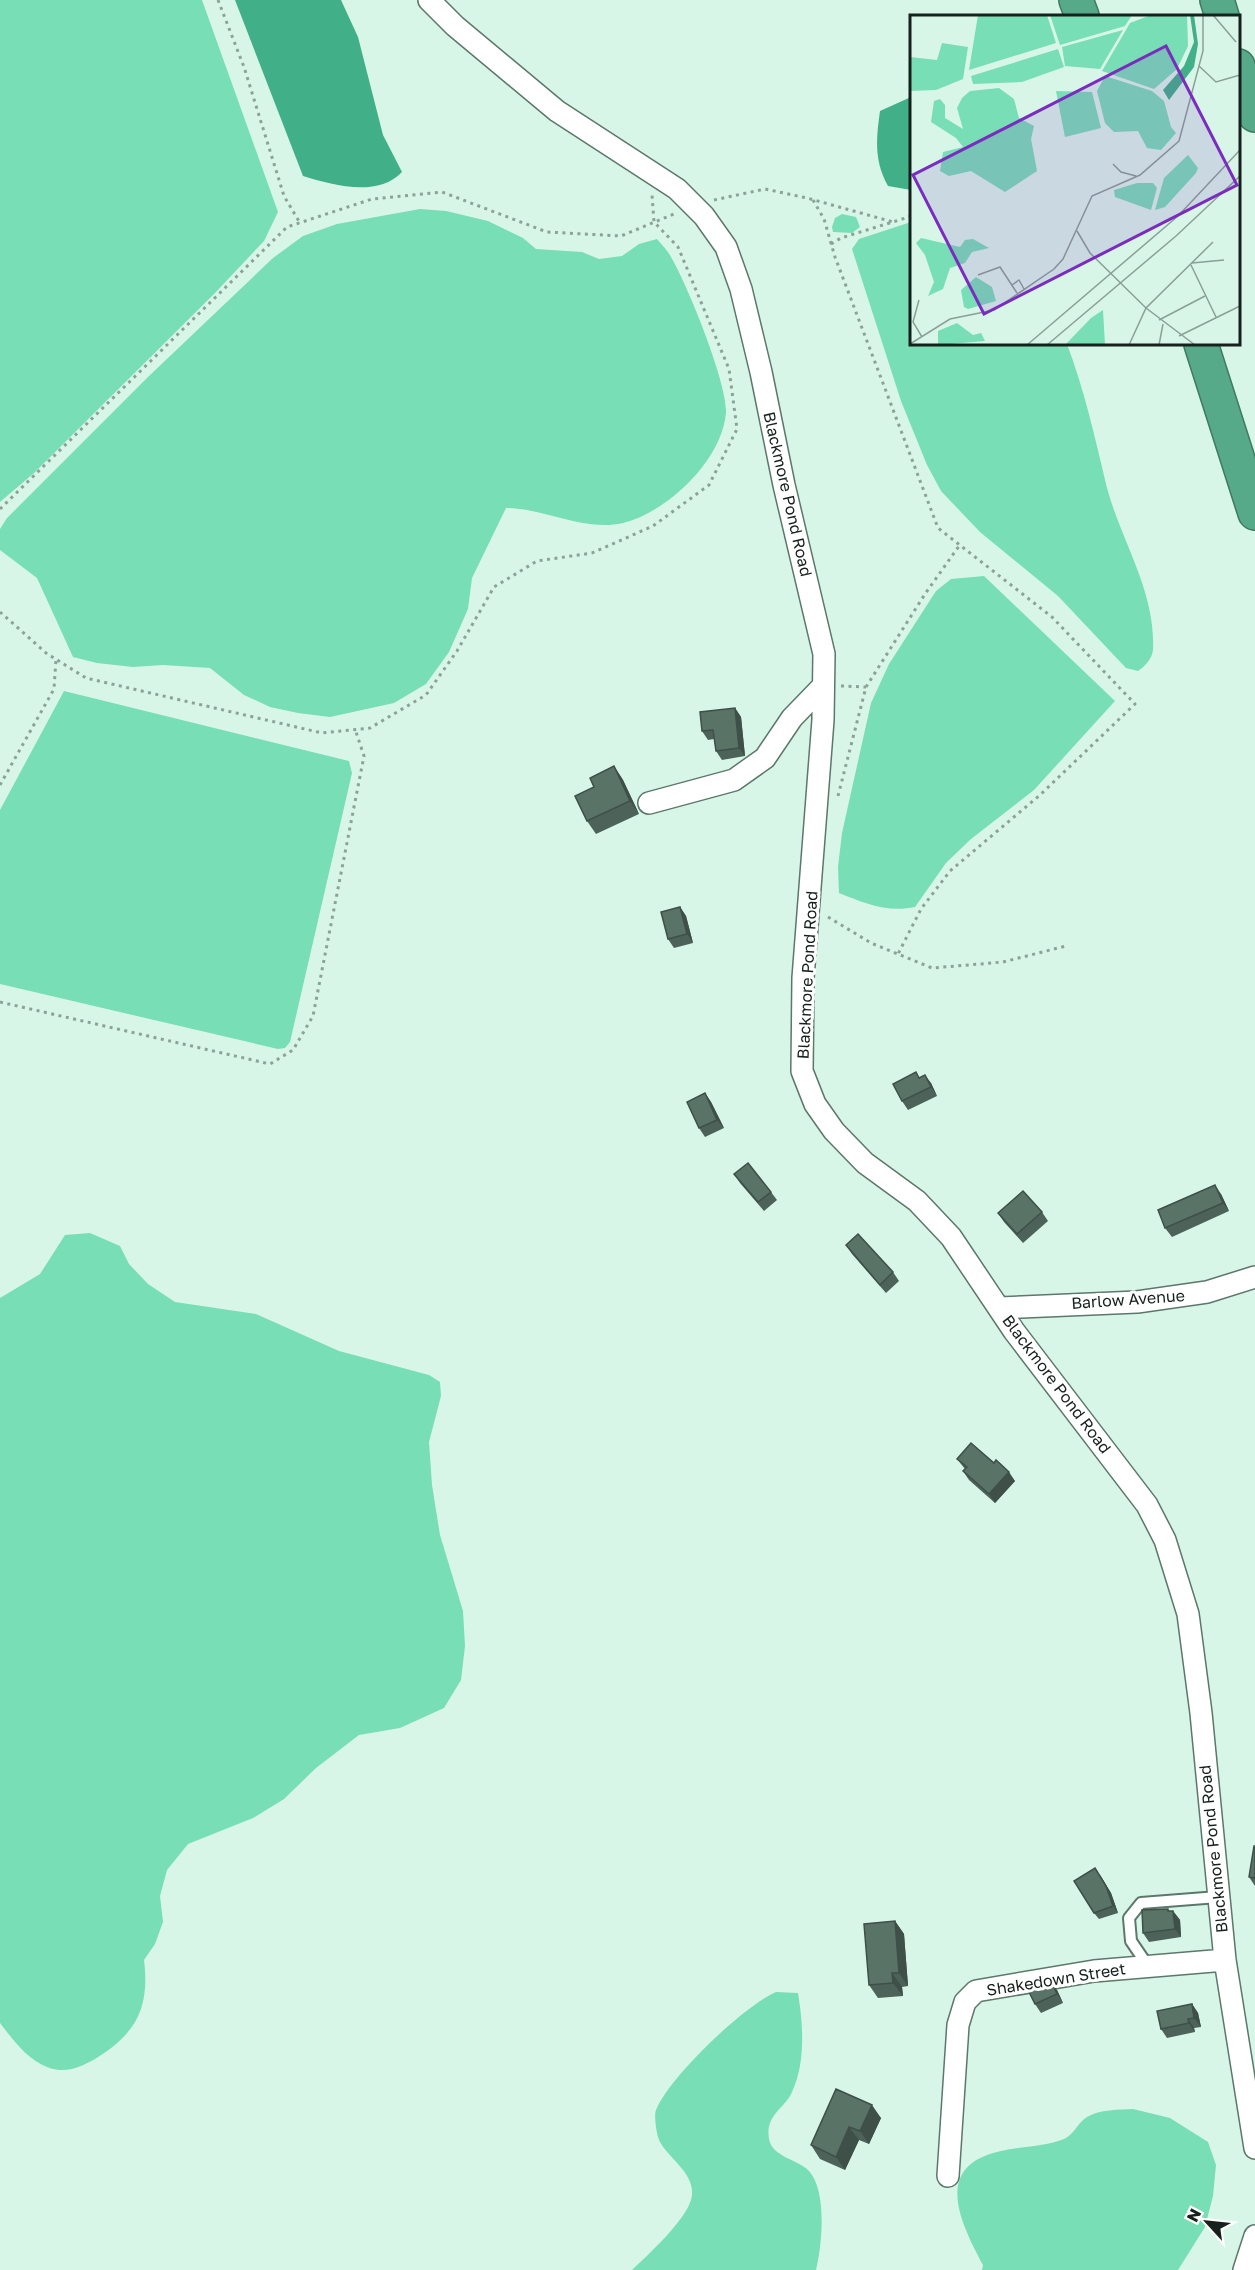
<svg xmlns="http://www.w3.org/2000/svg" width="1255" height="2270" font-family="'Golos Text',sans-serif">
<rect width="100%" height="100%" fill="#d8f6e8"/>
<!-- green -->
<path fill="#78deb5" d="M 0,0 L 202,0 L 278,212 L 264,241 L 215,293 L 34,473 L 0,502 Z
M 420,209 L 446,211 L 488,221 L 523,238 L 536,249 L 582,252 L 599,259 L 622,256 L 639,244 L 657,239 C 662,245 668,251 671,257 C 687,284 727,382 726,412 C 723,459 668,512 623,523 C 584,532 544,508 506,508 L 472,578 L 468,609 L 449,652 L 426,684 L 394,703 L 330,717 L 298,713 L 270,707 L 244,695 L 210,668 L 163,665 L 133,667 L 97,663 L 73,657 L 37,578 L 0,550 L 0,529 L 7,518 L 149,376 L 273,258 L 303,236 L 337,224 Z
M 842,214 L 856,217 L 860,227 L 852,233 L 833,232 L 832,227 L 835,218 Z
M 911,222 L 912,344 L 1067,344 C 1084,389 1095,437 1106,484 C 1120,540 1156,590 1153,650 C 1152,659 1145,666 1138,671 L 1126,668 L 1058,596 L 980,532 L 941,491 L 927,465 L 901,401 L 852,249 L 859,239 Z
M 984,576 L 1115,701 L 1034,790 L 971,839 L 946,863 L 915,907 C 887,913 864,903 839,893 L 838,867 L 842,833 L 871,703 L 889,664 L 936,591 L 951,579 Z
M 64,691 L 349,761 L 352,773 L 290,1042 L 285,1048 L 278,1049 L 0,984 L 0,810 Z
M 90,1233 L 120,1246 L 129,1264 L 148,1284 L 175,1302 L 256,1314 L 339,1351 L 429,1375 L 440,1382 L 441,1396 L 429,1442 L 432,1485 L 440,1535 L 463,1611 L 465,1646 L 461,1680 L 444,1708 L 400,1728 L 359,1735 L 316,1768 L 284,1799 L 253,1818 L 188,1844 L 167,1870 L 160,1896 L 163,1922 L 155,1944 L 144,1960 C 150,2008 136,2034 95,2059 C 79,2068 65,2074 47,2067 C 27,2059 13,2040 0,2023 L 0,1298 L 40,1274 L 65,1235 Z
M 776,1992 L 798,1993 C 803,2023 806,2063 792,2092 C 785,2109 765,2114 769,2139 C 772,2156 795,2159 807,2169 C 828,2188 822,2245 816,2270 L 632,2270 C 649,2254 684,2222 691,2200 C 699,2173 663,2156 658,2137 C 656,2130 654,2115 656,2110 C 670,2076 744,2006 776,1992 Z
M 1133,2109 L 1170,2118 L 1208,2142 L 1216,2165 L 1213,2196 L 1205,2227 L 1178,2270 L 982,2270 L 983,2265 C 961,2223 931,2166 1001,2151 C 1021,2146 1044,2147 1064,2139 C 1074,2135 1078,2122 1087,2117 C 1100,2109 1119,2110 1133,2109 Z"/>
<!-- water -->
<path fill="#41b088" d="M 235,0 L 341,0 L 358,37 L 383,135 L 402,172 C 377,198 333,185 303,176 Z
M 911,97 L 911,190 L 888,186 C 874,161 876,139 880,111 Z"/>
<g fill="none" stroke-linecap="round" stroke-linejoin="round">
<defs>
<path id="lane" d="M 1148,1966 L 1131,1941 L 1129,1918 L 1141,1903 L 1218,1897"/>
<path id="street" d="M 429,0 L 455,26 L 557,111 L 677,189 L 704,216 L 726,247 L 741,289 L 761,372 L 784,485 L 824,654 L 823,720 L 803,978 L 802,1071 L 815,1104 L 834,1131 L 865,1163 L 917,1201 L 951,1237 L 1014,1331 L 1147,1505 L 1165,1540 L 1188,1614 L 1201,1713 L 1225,1960 L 1255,2148
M 649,803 L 734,780 L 765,758 L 792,718 L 823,686
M 999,1308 L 1137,1302 L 1207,1292 L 1255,1277
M 948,2176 L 958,2025 L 965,2002 L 976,1991 L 1094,1971 L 1225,1960
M 1244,2270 L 1255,2236"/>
<path id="highway" d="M 1076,0 L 1082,16
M 1217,0 L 1222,16
M 1238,66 L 1255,115
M 1201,344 L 1255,513"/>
</defs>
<!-- lane casing -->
<use href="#lane" stroke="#5c776b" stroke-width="14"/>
<!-- street casing -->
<use href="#street" stroke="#5c776b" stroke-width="24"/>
<!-- highway casing -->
<use href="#highway" stroke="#407a63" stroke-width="36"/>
<!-- path -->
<path stroke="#8ca298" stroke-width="3" stroke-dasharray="3 4.5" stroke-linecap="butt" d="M 218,0 L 244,67 L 284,196 L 300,223
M 714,200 L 765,189 L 807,198 L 893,222
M 813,200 L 824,219 L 835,257 L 938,528 L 1052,617 L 1135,704 L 1040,795 L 950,871 L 921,909 L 898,954
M 831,244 L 841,238 L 912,216
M 0,509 L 287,227 L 372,199 L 442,192 L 547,232 L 621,236 L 674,214
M 0,612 L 46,653 L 86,678 L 322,733 L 370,728 L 426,695 L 457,651 L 494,587 L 537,561 L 592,553 L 653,526 L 709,485 L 737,429 L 729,369 L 678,247 L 654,222 L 652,195
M 841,686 L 866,687
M 0,785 L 54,689 L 56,659
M 838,796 L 866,687 L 925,594 L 959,546
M 828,917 L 871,943 L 932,968 L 1003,962 L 1066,946
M 0,1002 L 270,1064 L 293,1050 L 313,1016 L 364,756 L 355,729"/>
<!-- lane -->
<use href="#lane" stroke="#fff" stroke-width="10"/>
<!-- street -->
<use href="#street" stroke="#fff" stroke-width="21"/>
<!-- highway -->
<use href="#highway" stroke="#56aa89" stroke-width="33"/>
</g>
<!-- wall -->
<path fill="#4d6359" d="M 735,708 L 741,717 L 745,756 L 722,760 L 716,751 L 714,739 L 708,740 L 702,731 Z
M 614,766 L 623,780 L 639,814 L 596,834 L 587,821 L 594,787 Z
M 680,907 L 686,916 L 693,943 L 674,948 L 668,939 Z
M 920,1077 L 931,1083 L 937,1096 L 908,1110 L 902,1101 Z
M 705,1093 L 711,1102 L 724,1128 L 705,1137 L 699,1128 Z
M 734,1174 L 771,1192 L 777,1200 L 764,1211 L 740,1183 Z
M 1221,1194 L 1229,1211 L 1172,1237 L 1165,1228 Z
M 1042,1212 L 1048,1221 L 1023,1243 L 1004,1222 L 998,1213 Z
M 846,1245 L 893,1272 L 899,1281 L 886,1293 L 852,1254 Z
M 957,1459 L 994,1463 L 1015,1481 L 995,1503 L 969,1480 L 963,1471 L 965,1469 Z
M 1255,1846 L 1255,1886 L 1249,1877 Z
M 1100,1875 L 1111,1893 L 1118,1913 L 1099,1919 L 1094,1913 Z
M 1170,1911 L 1173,1911 L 1180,1920 L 1181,1937 L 1149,1942 L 1143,1933 Z
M 895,1921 L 904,1934 L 908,1986 L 902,1987 L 903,1996 L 878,1998 L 869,1985 Z
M 1057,1990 L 1063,2003 L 1041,2013 L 1035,2004 Z
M 1192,2004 L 1198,2013 L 1201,2027 L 1194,2028 L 1195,2032 L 1167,2038 L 1161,2029 Z
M 836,2089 L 881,2118 L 869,2144 L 859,2140 L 845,2170 L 820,2159 L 811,2145 Z"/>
<!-- shaded-wall -->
<path fill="#3e5048" d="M 735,708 L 741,717 L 745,756 L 739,748 Z
M 614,766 L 623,780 L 639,814 L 630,801 Z
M 680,907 L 686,916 L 693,943 L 687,934 Z
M 925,1075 L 931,1083 L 937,1096 L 931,1087 Z
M 705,1093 L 711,1102 L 724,1128 L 717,1120 Z
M 1215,1185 L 1221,1194 L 1229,1211 L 1223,1203 Z
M 1009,1472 L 1015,1481 L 995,1503 L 989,1494 Z
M 1100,1875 L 1111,1893 L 1118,1913 L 1113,1906 Z
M 1168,1909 L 1174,1917 L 1173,1911 L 1180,1920 L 1181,1937 L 1175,1929 Z
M 895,1921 L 904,1934 L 908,1986 L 899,1973 Z
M 892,1973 L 902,1987 L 903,1996 L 893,1983 Z
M 1051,1981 L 1057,1990 L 1063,2003 L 1057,1994 Z
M 1192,2004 L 1198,2013 L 1201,2027 L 1194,2018 Z
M 1188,2019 L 1194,2028 L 1195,2032 L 1189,2023 Z
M 872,2105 L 881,2118 L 869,2144 L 860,2131 Z
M 849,2127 L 859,2140 L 845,2170 L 836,2157 Z"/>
<!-- building -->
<path fill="#597367" stroke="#3e5048" stroke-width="1.5" d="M 735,708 L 739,748 L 716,751 L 713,730 L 702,731 L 700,712 Z
M 614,766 L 630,801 L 587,821 L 575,796 L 594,787 L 590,778 Z
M 680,907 L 687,934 L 668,939 L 661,912 Z
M 916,1072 L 919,1078 L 925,1075 L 931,1087 L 902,1101 L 893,1084 Z
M 705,1093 L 717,1120 L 699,1128 L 687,1102 Z
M 748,1163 L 771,1192 L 758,1202 L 734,1174 Z
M 1215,1185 L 1223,1203 L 1165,1228 L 1158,1210 Z
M 1023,1191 L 1042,1212 L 1017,1234 L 998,1213 Z
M 858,1234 L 893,1272 L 880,1285 L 846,1245 Z
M 971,1443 L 994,1463 L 996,1460 L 1009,1472 L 989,1494 L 963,1471 L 967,1467 L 957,1459 Z
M 1254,1846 L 1255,1846 L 1255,1878 L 1249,1877 Z
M 1095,1868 L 1106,1886 L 1113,1906 L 1094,1913 L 1074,1881 Z
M 1168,1909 L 1168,1911 L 1173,1911 L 1175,1929 L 1143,1933 L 1142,1910 Z
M 895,1921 L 899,1973 L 892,1973 L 893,1983 L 869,1985 L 864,1924 Z
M 1051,1981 L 1057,1994 L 1035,2004 L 1027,1988 Z
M 1192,2004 L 1194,2018 L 1188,2019 L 1189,2023 L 1161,2029 L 1157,2011 Z
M 836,2089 L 872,2105 L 860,2131 L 849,2127 L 836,2157 L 811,2145 Z"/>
<g text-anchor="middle" stroke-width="6" stroke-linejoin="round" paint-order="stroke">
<!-- street labels -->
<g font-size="16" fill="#16201c" stroke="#fff">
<text transform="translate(788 494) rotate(77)" y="6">Blackmore Pond Road</text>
<text transform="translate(807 975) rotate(-87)" y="6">Blackmore Pond Road</text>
<text transform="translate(1128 1299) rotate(-4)" y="6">Barlow Avenue</text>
<text transform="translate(1057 1384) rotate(53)" y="6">Blackmore Pond Road</text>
<text transform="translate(1213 1849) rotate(-96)" y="6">Blackmore Pond Road</text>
<text transform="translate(1056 1979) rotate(-9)" y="6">Shakedown Street</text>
</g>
</g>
<!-- overview -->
<g transform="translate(910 15)">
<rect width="330" height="330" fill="#d8f6e8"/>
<path d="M 68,0 L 137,0 L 146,28 L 59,55 ZM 140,0 L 222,0 L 215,11 L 150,30 ZM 241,0 L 277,0 L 278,31 L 267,54 L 244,74 L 192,56 L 220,8 ZM 213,15 L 190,54 L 155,51 L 152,32 ZM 32,28 L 58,32 L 53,64 L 26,75 L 0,76 L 0,42 L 27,45 ZM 148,34 L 154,52 L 112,67 L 63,69 L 61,61 ZM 195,61 L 242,76 L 254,86 L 261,112 L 266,118 L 251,135 L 237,133 L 228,116 L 204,117 L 195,108 L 187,76 ZM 89,73 L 104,84 L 109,103 L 124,111 L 121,124 L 127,156 L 95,177 L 61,156 L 39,161 L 30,156 L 33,137 L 53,132 L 46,123 L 21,107 L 24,86 L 30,84 L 35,90 L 35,103 L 53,114 L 47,93 L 52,83 L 60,76 ZM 146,76 L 182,77 L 191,113 L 155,122 ZM 278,140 L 288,153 L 286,158 L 255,192 L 245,195 L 254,163 ZM 227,168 L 243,168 L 247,173 L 241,195 L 205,182 L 204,175 ZM 11,223 L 50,232 L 55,225 L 63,224 L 79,233 L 62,237 L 55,248 L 40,253 L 33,274 L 18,281 L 24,267 L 15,240 L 6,228 ZM 66,262 L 82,272 L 86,286 L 58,294 L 54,292 L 51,275 ZM 193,295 L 195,330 L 155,330 L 181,303 ZM 47,308 L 63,320 L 71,318 L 75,326 L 28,330 L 28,316 Z" fill="#78deb5"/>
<path d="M 280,0 L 284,0 L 288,29 L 284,52 L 259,85 L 253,75 L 274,51 L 284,27 Z" fill="#41b088"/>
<path fill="none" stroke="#8aa096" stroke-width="1.5" d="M 303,0 L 326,27M 289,51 L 306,67 L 330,60M 203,149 L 211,157 L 226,161M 167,216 L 180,238 L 236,293 L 285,330M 282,248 L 314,245M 281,250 L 306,302M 68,260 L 90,252 L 107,278M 102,270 L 109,265 L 114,274M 9,285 L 3,307 L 12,322M 249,305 L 295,281M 269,321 L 330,291M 0,329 L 40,304 L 84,295 L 144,254 L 153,244 L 182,181 L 230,160 L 269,126 L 293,36 L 293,0M 117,330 L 268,201 L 330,135M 137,330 L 266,221 L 330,161M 219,330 L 236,293 L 303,227M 249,330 L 253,309"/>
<path fill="#7b2cbf" fill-opacity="0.15" stroke="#7b2cbf" stroke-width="3" d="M 256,31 L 327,170 L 74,299 L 3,160 Z"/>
<rect width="330" height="330" fill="none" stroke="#16201c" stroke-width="3"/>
</g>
<!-- north arrow -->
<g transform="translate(1207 2222) rotate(297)" stroke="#ffffff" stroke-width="4.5" paint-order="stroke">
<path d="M0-4.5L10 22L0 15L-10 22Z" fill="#16201c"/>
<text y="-9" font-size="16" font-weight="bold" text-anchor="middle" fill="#16201c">N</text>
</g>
</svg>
